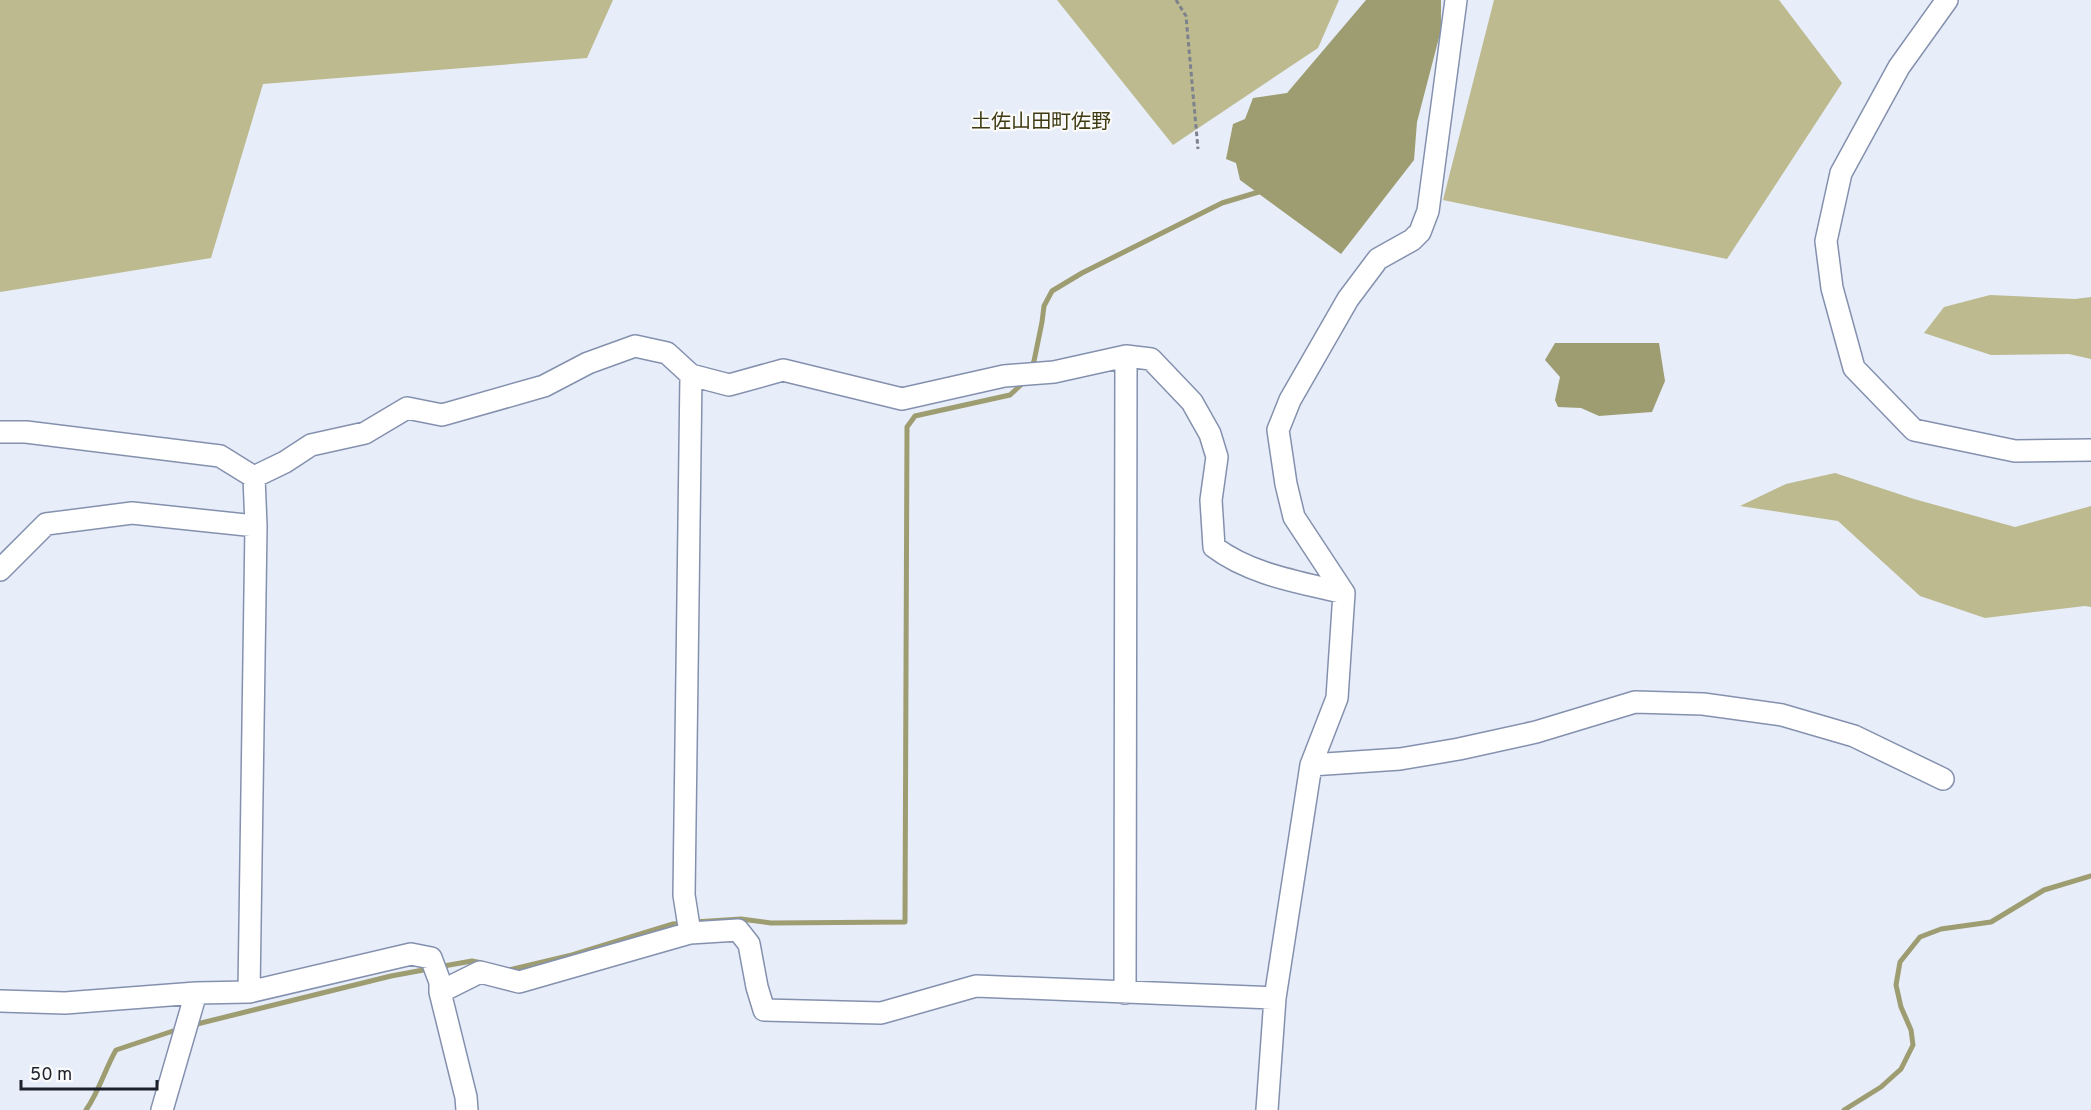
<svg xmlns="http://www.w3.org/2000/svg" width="2091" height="1110" font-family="Overpass,'Noto Sans JP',sans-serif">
<rect width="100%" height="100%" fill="#e7edf9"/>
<!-- forest -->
<path fill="#bcba8e" d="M 0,0 L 613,0 L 587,58 L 263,84 L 211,258 L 0,292 Z
M 1057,0 L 1339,0 L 1318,48 L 1173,145 Z
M 1494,0 L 1779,0 L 1842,83 L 1727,259 L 1443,200 Z
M 1990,295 L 2075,299 L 2091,297 L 2091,359 L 2069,354 L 1991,355 L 1924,333 L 1944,307 Z
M 1835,473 L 1914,499 L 2015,527 L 2091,506 L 2091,607 L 2085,606 L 1985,618 L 1920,596 L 1838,521 L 1740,506 L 1786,484 Z"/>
<!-- water -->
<path fill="#9e9c71" d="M 1366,0 L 1441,0 L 1441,30 L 1417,122 L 1414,160 L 1341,254 L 1240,180 L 1236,163 L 1226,159 L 1233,124 L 1245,119 L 1253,98 L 1287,93 Z
M 1555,343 L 1659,343 L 1665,381 L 1652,412 L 1599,416 L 1581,408 L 1558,407 L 1555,400 L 1560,377 L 1545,360 Z"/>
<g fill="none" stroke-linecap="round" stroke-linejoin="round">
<!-- stream -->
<path stroke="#9e9c71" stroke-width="5" d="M 1031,368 L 1034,361 L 1042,322 L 1044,306 L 1052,291 L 1082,273 L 1222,203 L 1262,191
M 694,922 L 741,919 L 771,923 L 905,922 L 907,427 L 915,416 L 1010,395 L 1024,382
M 438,967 L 472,961 L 482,963
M 509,970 L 572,955 L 673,924 L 685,923
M 193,1025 L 391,976 L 429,969
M 86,1110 C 99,1092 105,1069 116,1050 L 179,1029
M 1844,1110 L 1881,1087 L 1901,1069 L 1913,1045 L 1911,1030 L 1901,1007 L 1896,985 L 1900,962 L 1920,937 L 1941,929 L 1991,922 L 2044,890 L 2091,876"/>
<defs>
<path id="minor" d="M 1947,0 L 1899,67 L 1841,173 L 1826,241 L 1832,288 L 1854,368 L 1914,430 L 2015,451 L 2091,450
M 0,432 L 26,432 L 220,456 L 254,477
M 254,477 L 285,462 L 311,445 L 365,433 L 407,408 L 442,415 L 544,386 L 588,363 L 635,346 L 667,353 L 691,375 L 729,385 L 783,370 L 902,399 L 1004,376 L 1054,372 L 1126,356 L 1151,359 L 1192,402 L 1210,434 L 1217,457 L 1211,500 L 1214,547 C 1251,575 1300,582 1344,593
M 0,570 L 46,524 L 132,513 L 256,526
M 1311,765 L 1400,759 L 1459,749 L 1536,732 L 1635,702 L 1703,704 L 1782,715 L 1854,736 L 1943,779
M 690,933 L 684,895 L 691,375
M 249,992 L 256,526 L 254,477
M 440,992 L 480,972 L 519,982 L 690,933 L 738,930 L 749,944 L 757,987 L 764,1010 L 881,1013 L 976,986 L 1275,998
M 1125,993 L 1126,356
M 0,1001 L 65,1003 L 196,993 L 249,992 L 411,954 L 431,958 L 440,982 L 440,992 L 466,1097 L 467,1110
M 162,1110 L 196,993
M 1267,1110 L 1275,998 L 1311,765 L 1337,698 L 1344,593 L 1294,517 L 1286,484 L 1278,430 L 1290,400 L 1348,299 L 1378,259 L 1412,240 L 1420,232 L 1428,211 L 1456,0"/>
</defs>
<!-- minor casing -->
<use href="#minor" stroke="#8491ae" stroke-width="24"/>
<!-- path -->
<path stroke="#7d828d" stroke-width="3" stroke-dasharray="4.5 3" stroke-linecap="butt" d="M 1176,0 L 1186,16 L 1198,149"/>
<!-- minor -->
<use href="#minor" stroke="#fff" stroke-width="21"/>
</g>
<g text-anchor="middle" stroke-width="4.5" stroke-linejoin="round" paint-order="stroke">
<!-- quarter labels -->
<g font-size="20" fill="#3e3b12" stroke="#fafafa">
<text x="1041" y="128">土佐山田町佐野</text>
</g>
</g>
<!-- scale -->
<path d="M21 1080v9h136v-9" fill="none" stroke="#1c212c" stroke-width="3"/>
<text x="30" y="1080" font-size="18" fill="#1c212c" stroke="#fafafa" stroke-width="4.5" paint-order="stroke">50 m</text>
</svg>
